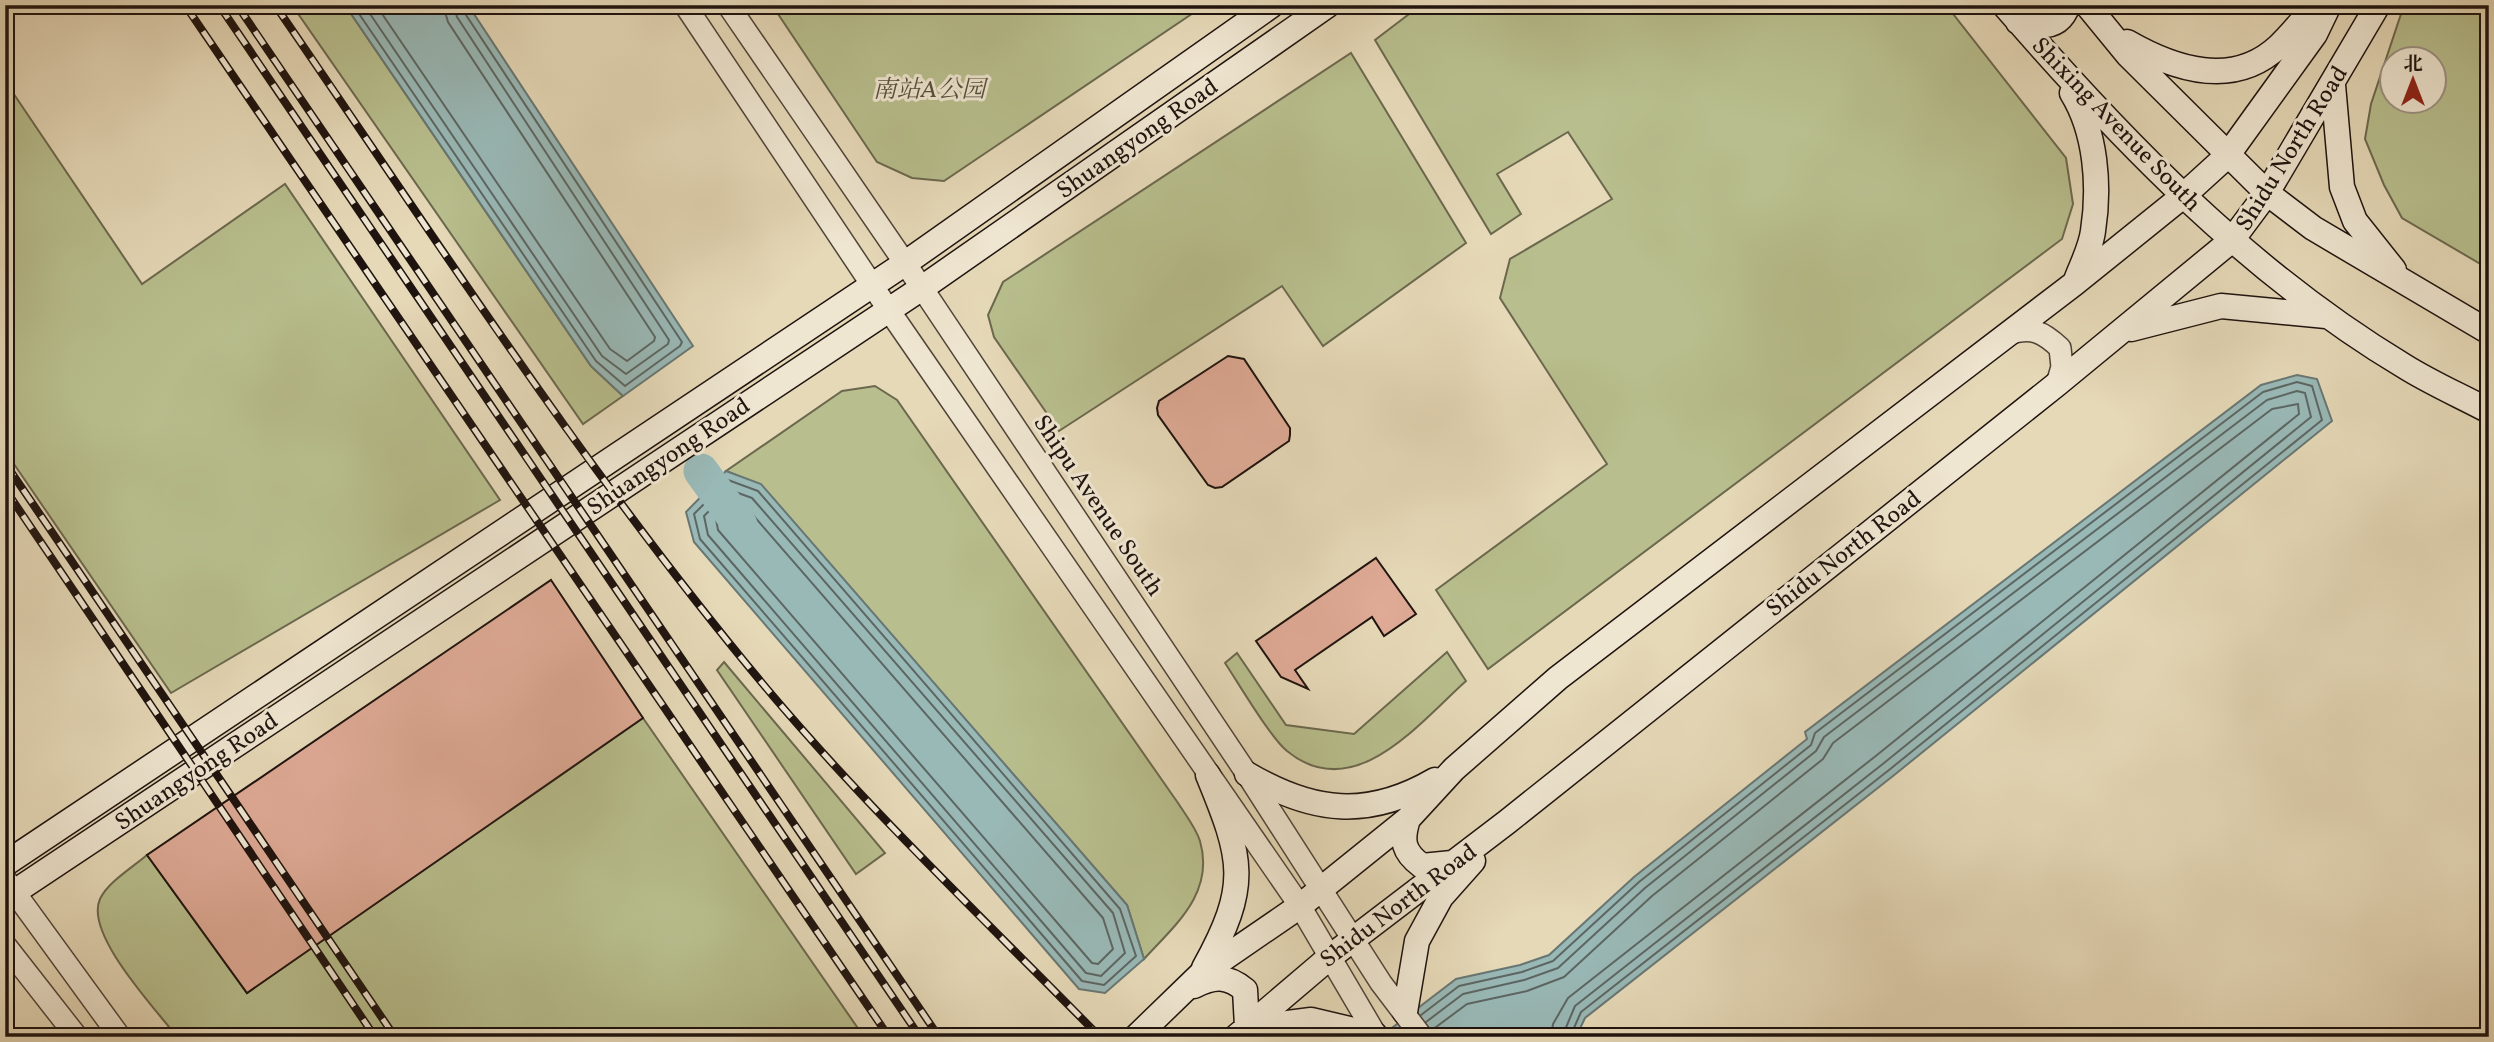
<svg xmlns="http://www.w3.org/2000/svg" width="2494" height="1042" font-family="Vollkorn,'Noto Serif SC',serif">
<rect width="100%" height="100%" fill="#e6d9b8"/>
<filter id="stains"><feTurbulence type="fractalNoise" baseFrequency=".00286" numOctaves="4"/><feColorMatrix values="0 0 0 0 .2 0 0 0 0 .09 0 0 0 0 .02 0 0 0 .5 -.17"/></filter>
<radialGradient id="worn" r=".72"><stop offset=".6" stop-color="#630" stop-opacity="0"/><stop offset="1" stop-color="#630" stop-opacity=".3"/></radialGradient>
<!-- green -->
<path fill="#b8be8d" stroke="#6b684e" stroke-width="2" fill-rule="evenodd" d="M 292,5 L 345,5 L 591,366 L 623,396 L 583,424 Z
M 772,5 L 1205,5 L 944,181 L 912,178 L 877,162 Z
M 1421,5 L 1946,5 L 2066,158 L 2073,204 L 2062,239 L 1488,669 L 1436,590 L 1607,464 L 1500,298 L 1510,259 L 1612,199 L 1568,132 L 1497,174 L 1521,214 L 1491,234 L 1375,40 Z
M 2404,5 L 2489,5 L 2489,269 L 2402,218 L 2384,185 L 2365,139 L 2371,104 ZM 2392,60 L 2434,60 L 2434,102 L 2392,102 Z
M 1351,53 L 1466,243 L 1323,346 L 1282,286 L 1059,431 L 994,337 L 988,315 L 1003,282 Z
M 5,81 L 142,284 L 285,184 L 500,500 L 171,693 L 5,451 Z
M 875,386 L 897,400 L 1178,803 C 1185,814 1196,828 1200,841 C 1215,893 1175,925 1144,959 L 1127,905 L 761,485 L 726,471 L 842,391 Z
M 1447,652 L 1466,681 C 1419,723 1354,806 1287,751 C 1270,737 1239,684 1225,663 L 1237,653 L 1286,725 L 1354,734 Z
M 724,662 L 885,853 L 856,874 L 717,670 Z
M 643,718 L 864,1037 L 177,1037 C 156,1009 84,934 100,899 C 108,882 133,867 147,855 L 247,993 Z"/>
<!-- water -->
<path fill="#99b9b7" stroke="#687774" stroke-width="2" d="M 345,5 L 468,5 L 693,346 L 623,396 L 591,366 Z
M 2297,375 L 2317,379 L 2332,421 L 1893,776 L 1585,1018 L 1576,1037 L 1380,1037 L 1456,979 L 1520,965 L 1549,955 L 1634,877 L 1807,739 L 1805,732 L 2261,385 Z
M 726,471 L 761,484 L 1127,905 L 1144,959 L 1105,993 L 1079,989 L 694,542 L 686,512 Z"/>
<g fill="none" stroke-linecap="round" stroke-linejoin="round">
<!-- shore -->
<path stroke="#5c6663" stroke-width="2" d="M 353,5 L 596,361 L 625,386 L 680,346 L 682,342 L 464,12 L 463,5
M 364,5 L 602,356 L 626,374 L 668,344 L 669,340 L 457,17 L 454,5
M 376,5 L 610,349 L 627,361 L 654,341 L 655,337 L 448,22 L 443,5
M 728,480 L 758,491 L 1120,909 L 1136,956 L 1104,985 L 1082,981 L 700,539 L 694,514 Z
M 730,490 L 752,498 L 1113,913 L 1125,953 L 1101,976 L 1086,973 L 708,535 L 704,516 Z
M 733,502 L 746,507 L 1103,918 L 1113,949 L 1098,964 L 1092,963 L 718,530 L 716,519 Z
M 1421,1015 L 1459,986 L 1522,972 L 1553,961 L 1639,882 L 1811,745 L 1815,733 L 2263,392 L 2297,382 L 2312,386 L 2322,420 L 1889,770 L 1581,1012 L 1570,1037
M 1426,1022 L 1463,994 L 1524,980 L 1558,968 L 1645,888 L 1816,751 L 1824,737 L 2267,400 L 2297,391 L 2305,393 L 2311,417 L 1884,763 L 1575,1006 L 1562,1037
M 1432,1030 L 1467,1004 L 1527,991 L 1564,977 L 1652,896 L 1823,759 L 1833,743 L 2272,409 L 2298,404 L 2299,414 L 1877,755 L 1568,998 L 1553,1024 L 1551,1037"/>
<!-- river -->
<path stroke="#99b9b7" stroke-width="35" d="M 701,471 L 740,525"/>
</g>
<!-- building -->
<path fill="#dfaa96" stroke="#1e130f" stroke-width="2" d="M 1228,356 L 1244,359 L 1290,428 L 1290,435 L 1289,441 L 1222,487 L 1215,488 L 1208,485 L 1158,415 L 1157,408 L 1159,401 Z
M 1376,558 L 1416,614 L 1384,636 L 1372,617 L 1295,670 L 1308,689 L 1281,677 L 1256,641 Z
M 551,580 L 643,718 L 247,993 L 147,855 Z"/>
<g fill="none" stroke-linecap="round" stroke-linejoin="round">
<defs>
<path id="tertiary" d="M 685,5 L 888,309 L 1300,906 L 1377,1037
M 728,5 L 922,288 L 1247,774 L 1381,983 L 1422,1037
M 2008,334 C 2032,326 2043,332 2060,348 L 2062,367 L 2057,384
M 5,879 L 120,1037
M 5,945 L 77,1037"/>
<path id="secondary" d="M 2004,5 C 2122,141 2249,273 2404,366 C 2431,383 2461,396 2489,411
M 2087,5 L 2128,55 L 2267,193 L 2313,228 L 2489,332
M 2018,22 C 2039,28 2060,29 2068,5
M 2127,42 C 2174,69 2233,89 2279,46 C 2292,34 2303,19 2316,5
M 2333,85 L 2342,187 L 2355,221 L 2394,270
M 2072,93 C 2096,132 2100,186 2093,231 C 2091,248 2081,266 2075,283
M 2131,329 L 2221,306 L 2326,316
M 1247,774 C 1313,813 1368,819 1435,780
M 1408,819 C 1401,841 1403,852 1422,866 L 1452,863
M 5,864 L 904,264 L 1272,5
M 5,902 L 13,893 L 922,288 L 1328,5
M 1204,968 C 1250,885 1243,860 1208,775
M 1194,986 C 1214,976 1227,975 1245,990 L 1247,1026
M 1405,1012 L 1417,941 L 1441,897 L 1473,861
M 1136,1037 L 1201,974 L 1300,906 L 1408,819 L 1454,769 L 1558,678 L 2075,283 L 2183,196 L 2227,156 L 2315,34 L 2329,5
M 1236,1037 L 1330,957 L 1507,822 L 2057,384 L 2232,240 L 2267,193 L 2378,5
M 1248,1037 L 1288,1023 L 1311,1020 L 1375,1035"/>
</defs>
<!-- tertiary casing -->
<use href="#tertiary" stroke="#504439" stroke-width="24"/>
<!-- secondary casing -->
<use href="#secondary" stroke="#1e130f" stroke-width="27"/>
<!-- tertiary -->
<use href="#tertiary" stroke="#efe6d1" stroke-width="21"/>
<!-- secondary -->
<use href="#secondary" stroke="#efe6d1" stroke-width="24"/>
<defs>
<path id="rail" d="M 185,5 L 889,1037
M 219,5 L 920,1037
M 237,5 L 939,1037
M 275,5 C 436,239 590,479 773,696 C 875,816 990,925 1100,1037
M 5,463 L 395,1037
M 5,489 L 375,1037"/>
</defs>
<!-- rail casing -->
<use href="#rail" stroke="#1e130f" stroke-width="8"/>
<!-- rail -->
<use href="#rail" stroke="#efe6d1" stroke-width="5" stroke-dasharray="16" stroke-linecap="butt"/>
</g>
<g text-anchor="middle" stroke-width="6" stroke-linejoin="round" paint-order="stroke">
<!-- park labels -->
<g font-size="24" font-style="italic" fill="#544f3b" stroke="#efe6d1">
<text x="929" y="97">南站A公园</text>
</g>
<!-- street labels -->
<g font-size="24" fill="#1e130f" stroke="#efe6d1">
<text transform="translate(2117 124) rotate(46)" y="8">Shixing Avenue South</text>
<text transform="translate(1137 138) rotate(-35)" y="8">Shuangyong Road</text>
<text transform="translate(2291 148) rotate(-58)" y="8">Shidu North Road</text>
<text transform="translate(668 456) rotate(-34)" y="8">Shuangyong Road</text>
<text transform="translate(1099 505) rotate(56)" y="8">Shipu Avenue South</text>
<text transform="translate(1843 553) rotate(-38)" y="8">Shidu North Road</text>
<text transform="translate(196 771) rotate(-34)" y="8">Shuangyong Road</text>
<text transform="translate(1398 905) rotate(-37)" y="8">Shidu North Road</text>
</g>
</g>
<!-- margin -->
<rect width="2494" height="1042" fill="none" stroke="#e6d9b8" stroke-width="28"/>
<rect x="7" y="7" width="2480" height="1028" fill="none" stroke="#1e130f" stroke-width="3.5"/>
<rect x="14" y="14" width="2466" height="1014" fill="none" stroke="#1e130f" stroke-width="2"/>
<!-- north arrow -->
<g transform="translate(2413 80)"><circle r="33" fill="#efe6d1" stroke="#9b9283" stroke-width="2"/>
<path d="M0-5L12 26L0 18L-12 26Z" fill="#8f2418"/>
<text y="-10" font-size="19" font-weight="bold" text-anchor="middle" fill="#1e130f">北</text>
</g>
<rect width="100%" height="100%" filter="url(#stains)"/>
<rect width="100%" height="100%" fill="url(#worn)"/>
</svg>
